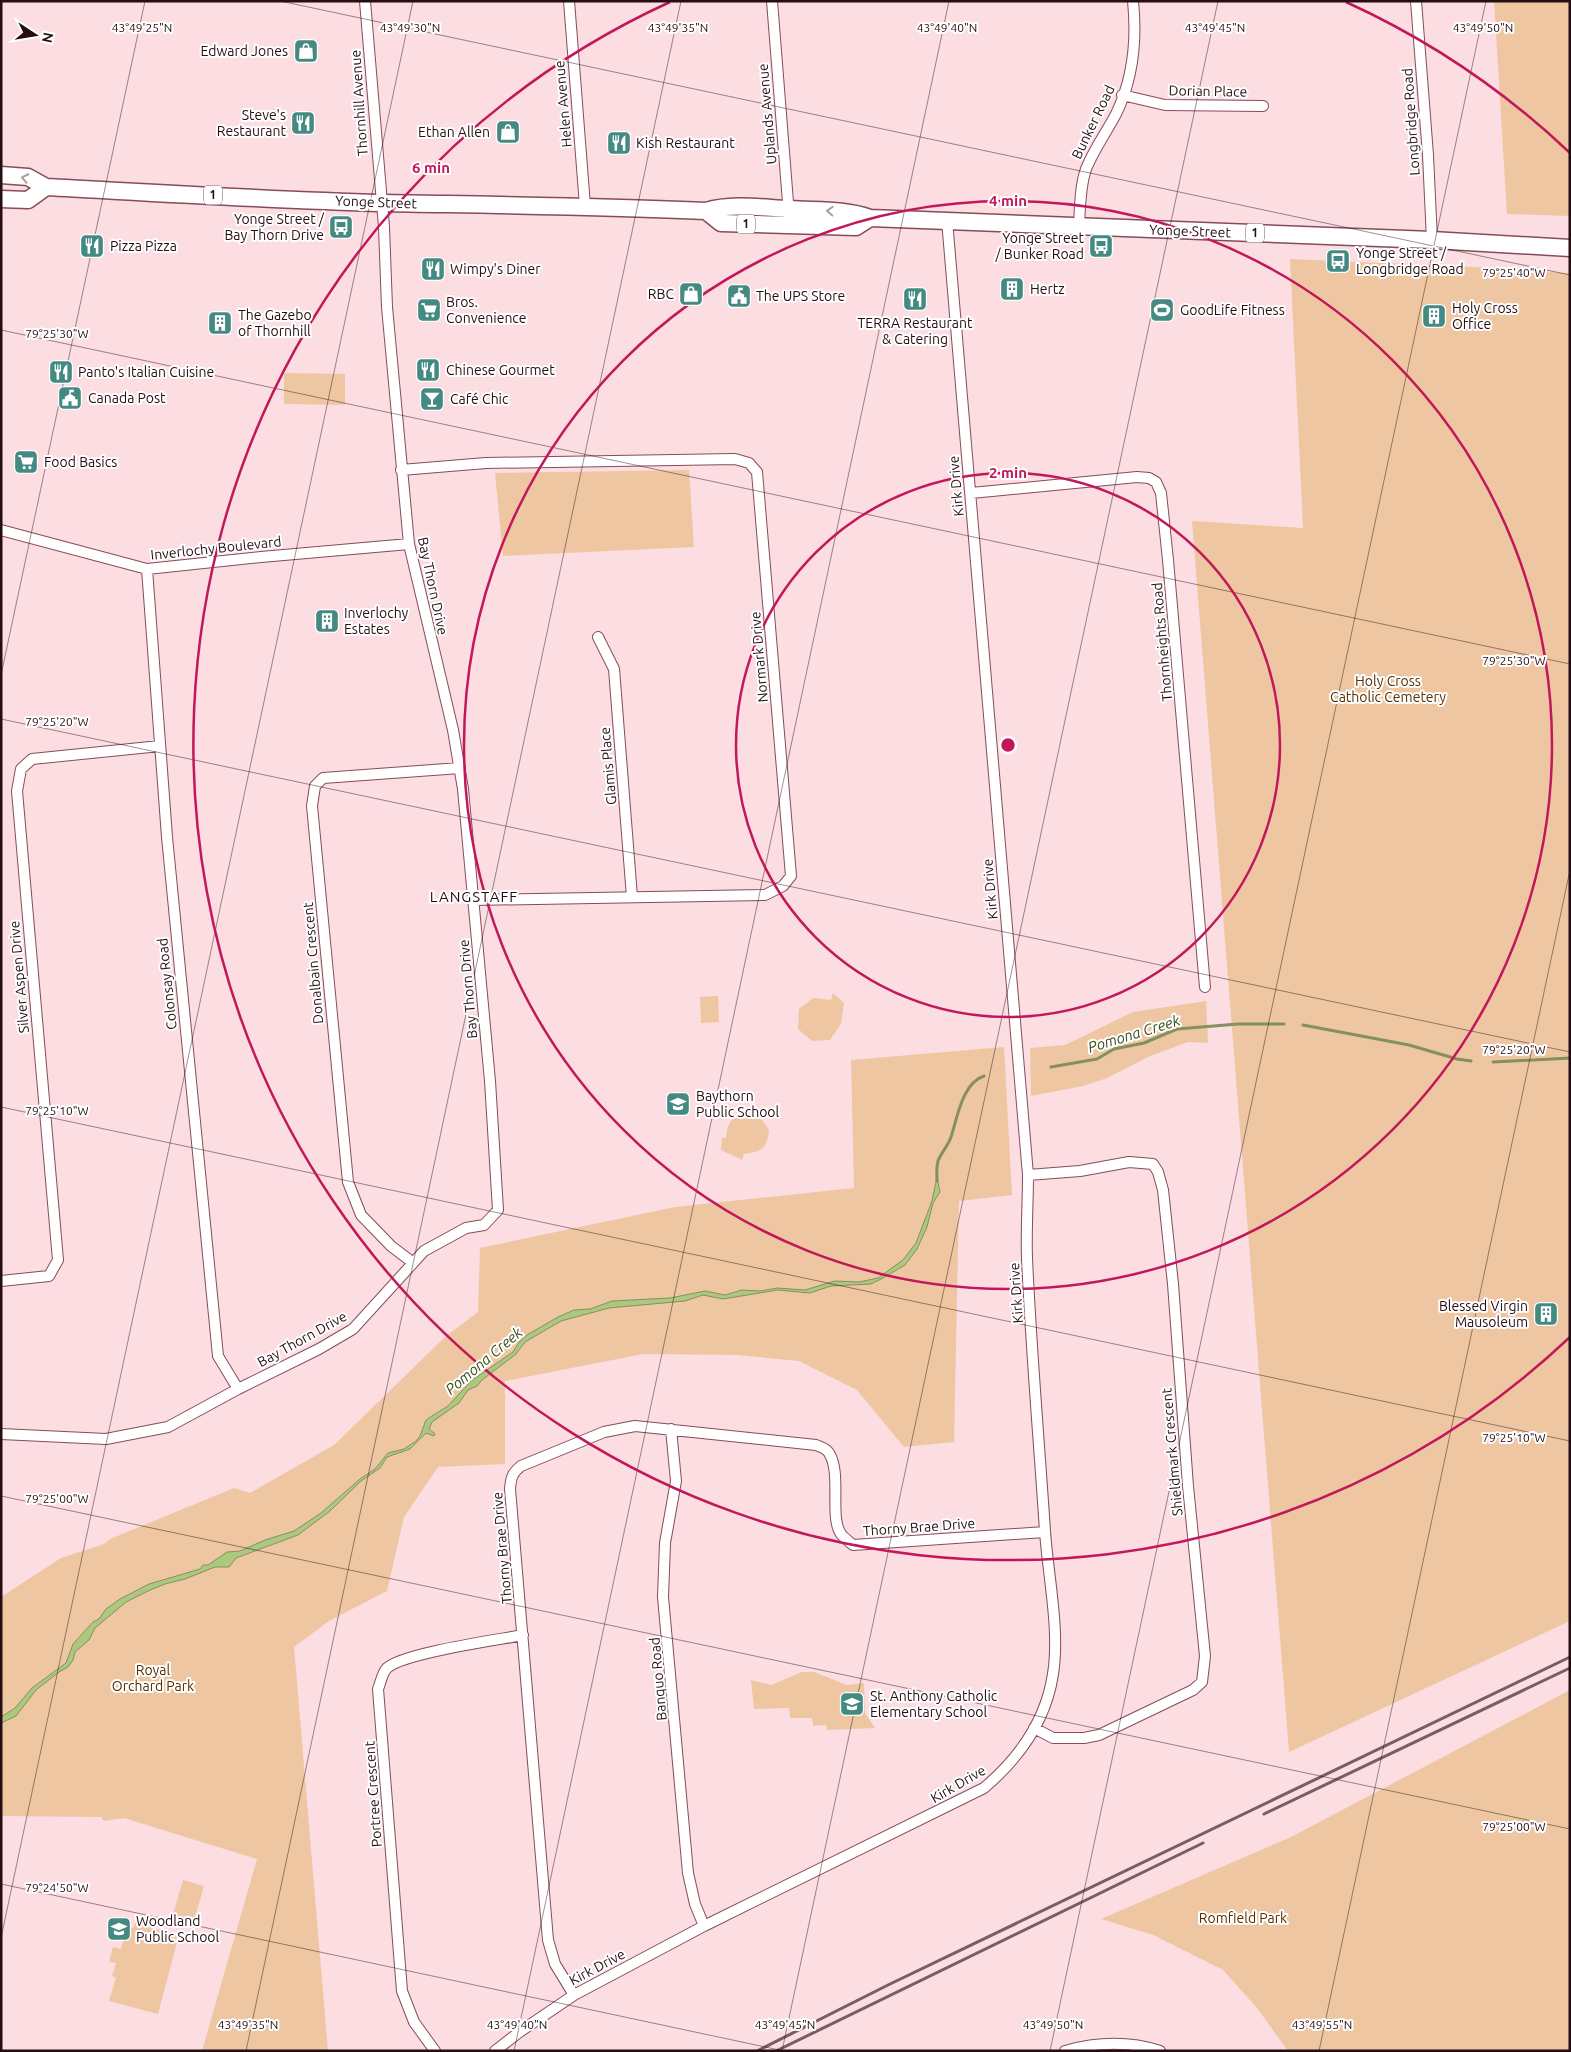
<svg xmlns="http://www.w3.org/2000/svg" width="1571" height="2052" font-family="Ubuntu,sans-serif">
<rect width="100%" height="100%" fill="#fbdde2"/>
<!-- green -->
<path fill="#eec7a2" d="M 1494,1 L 1570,1 L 1570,216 L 1507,214 Z
M 1290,259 L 1497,268 L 1570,273 L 1570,1621 L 1289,1752 L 1192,521 L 1303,528 Z
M 284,373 L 345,374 L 345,405 L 284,404 Z
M 689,470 L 694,547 L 503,556 L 495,473 Z
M 833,993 L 844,1003 L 841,1024 L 830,1040 L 812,1041 L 798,1029 L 799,1009 L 813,998 L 831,1000 Z
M 718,996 L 719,1022 L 701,1023 L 700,997 Z
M 1206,1001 L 1208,1043 L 1188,1042 L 1150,1056 L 1107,1078 L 1083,1086 L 1031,1096 L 1030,1048 L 1065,1045 L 1133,1012 Z
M 1004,1047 L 1012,1195 L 959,1201 L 954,1442 L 904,1447 L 857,1390 L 799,1361 L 737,1355 L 643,1354 L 505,1381 L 505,1464 L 438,1467 L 404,1517 L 387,1591 L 329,1621 L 294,1647 L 328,2051 L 202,2051 L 257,1859 L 124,1818 L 104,1821 L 101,1817 L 1,1816 L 1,1597 L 61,1558 L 104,1544 L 110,1539 L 234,1488 L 250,1493 L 334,1445 L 446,1336 L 478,1312 L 480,1248 L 675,1207 L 854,1188 L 851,1060 Z
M 752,1113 L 763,1121 L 769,1130 C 766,1150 763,1151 744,1154 L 742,1160 L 721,1150 L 722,1138 L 726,1138 C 728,1118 733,1117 752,1113 Z
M 802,1672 L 814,1672 L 847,1685 L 864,1683 L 865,1713 L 875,1728 L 827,1730 L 826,1725 L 813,1726 L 812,1718 L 790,1718 L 789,1708 L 754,1709 L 751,1680 L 771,1685 Z
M 1570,1690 L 1570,2051 L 1288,2051 L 1257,2008 L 1223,1970 L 1153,1935 L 1101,1919 L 1291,1837 Z
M 183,1880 L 204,1886 L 193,1924 L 172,1918 Z
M 135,1923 L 179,1935 L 158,2014 L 109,2001 L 116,1978 L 112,1976 L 116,1963 L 109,1962 L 113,1947 L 121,1949 L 127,1927 L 133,1928 Z"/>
<!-- water -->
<path fill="#acc87f" stroke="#84905f" d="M 937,1177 L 940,1192 L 933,1203 L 927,1227 L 917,1249 L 905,1265 L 883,1278 L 871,1284 L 831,1286 L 810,1293 L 778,1290 L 723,1299 L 703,1295 L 685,1301 L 609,1308 L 561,1321 L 525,1342 L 516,1354 L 482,1380 L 477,1386 L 468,1390 L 459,1403 L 432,1422 L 429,1429 L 435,1434 L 434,1436 L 426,1433 L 410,1449 L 387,1457 L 380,1468 L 361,1481 L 330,1511 L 298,1535 L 236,1558 L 229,1567 L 215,1567 L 185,1579 L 165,1584 L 148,1591 L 126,1602 L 95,1628 L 89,1640 L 75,1652 L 73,1660 L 68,1667 L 59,1672 L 36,1690 L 16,1716 L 1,1723 L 1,1717 L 15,1708 L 32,1688 L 66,1663 L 73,1644 L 93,1622 L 99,1619 L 106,1609 L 120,1599 L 149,1584 L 200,1569 L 203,1565 L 208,1565 L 227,1552 L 240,1551 L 265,1540 L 294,1531 L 321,1513 L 360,1479 L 375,1469 L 388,1453 L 404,1449 L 416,1441 L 420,1436 L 426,1420 L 432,1416 L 448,1406 L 471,1381 L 513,1352 L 519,1342 L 527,1335 L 558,1317 L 574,1310 L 590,1309 L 612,1301 L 670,1298 L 705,1291 L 725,1295 L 742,1290 L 760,1291 L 777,1288 L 805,1290 L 835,1281 L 859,1282 L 878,1278 L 903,1260 L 916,1243 L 932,1201 Z"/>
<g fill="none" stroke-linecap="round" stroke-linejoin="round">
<!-- stream -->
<path stroke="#84905f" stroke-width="3" d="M 1303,1025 L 1409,1045 L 1457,1059 L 1471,1061
M 1493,1062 L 1570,1058
M 1051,1067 L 1097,1059 L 1114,1049 L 1144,1043 L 1177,1029 L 1238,1024 L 1284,1024
M 937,1181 C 937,1175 936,1168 938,1161 C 941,1153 948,1146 951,1137 C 957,1119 962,1083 984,1076"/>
<defs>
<path id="minor" d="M 569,1 L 585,206
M 772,1 L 789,215
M 1416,1 L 1428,155 L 1432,240
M 1122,95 L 1165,105 L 1263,106
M 1079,226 C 1080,208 1080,186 1086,169 C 1094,149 1106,133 1116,114 C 1133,79 1137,40 1133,1
M 401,470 L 486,463 L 735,459 L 749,463 L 757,472 L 791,876 L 783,886 L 765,895 L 473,900
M 971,493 L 1137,477 L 1149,478 L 1156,482 L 1161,493 L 1168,560 L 1205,987
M 1,530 L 147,569 L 261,557 L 409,544
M 147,569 L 167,837 L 218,1356 L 238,1389
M 598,637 L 614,669 L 632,897
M 1028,1175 L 1080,1171 L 1129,1162 L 1153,1164 L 1158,1172 L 1163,1190 L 1173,1284 L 1188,1486 L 1205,1656 L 1202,1682 L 1193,1690 L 1099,1735 L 1084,1738 L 1053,1738 L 1034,1728
M 412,1262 L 391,1246 L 361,1215 L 348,1182 L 312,806 L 315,786 L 323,778 L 460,768
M 1,1281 L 49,1276 L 58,1260 L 17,791 L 21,769 L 32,759 L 160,746
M 671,1429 L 676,1481 L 665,1543 L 663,1597 L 688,1873 L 695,1904 L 704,1926
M 1,1434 L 106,1439 L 168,1427 L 238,1389 L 319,1349 L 353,1329 L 424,1251 L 466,1228 L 484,1225 L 498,1210 L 490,1081 L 463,789 L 453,730 L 409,544 L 387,307 L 384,227 L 365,1
M 574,1995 L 555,1964 L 548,1940 L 510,1489 C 511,1478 512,1473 521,1466 L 604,1432 L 635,1426 L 816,1445 C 820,1447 826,1448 829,1453 C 842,1473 829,1517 841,1534 C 844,1538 850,1542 853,1545 L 1045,1532
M 435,2051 L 414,2022 L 402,1991 L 378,1689 C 381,1682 382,1673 387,1668 C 403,1653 497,1640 523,1635
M 495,2051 L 518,2033 L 574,1995 L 704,1926 L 984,1788 C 1018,1759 1046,1721 1053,1674 C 1060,1630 1048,1576 1045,1531 C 1039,1440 1031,1349 1027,1258 C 1026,1231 1028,1203 1028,1175 L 947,220
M 1065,2051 C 1097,2042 1129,2041 1160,2051"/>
<path id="primary" d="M 1,175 L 28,177 L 46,187 C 158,193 270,200 382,203 C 490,205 598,206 706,211 C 733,203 763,208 790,209 C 817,211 845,209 870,218 L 1432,240 L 1570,248
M 1,199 L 28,200 L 46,187
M 706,211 L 721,223 L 856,227 L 870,218"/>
</defs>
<!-- minor casing -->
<use href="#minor" stroke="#874b59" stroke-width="12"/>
<!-- primary casing -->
<use href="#primary" stroke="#874b59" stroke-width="19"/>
<!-- minor -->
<use href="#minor" stroke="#fff" stroke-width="10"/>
<!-- primary -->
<use href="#primary" stroke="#fff" stroke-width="16"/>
<!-- rail -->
<path stroke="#785d63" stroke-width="3" d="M 1264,1814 L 1570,1668
M 757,2051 L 888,1985 L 1570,1657
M 776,2051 L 1203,1843"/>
</g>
<!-- one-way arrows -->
<defs><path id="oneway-chevron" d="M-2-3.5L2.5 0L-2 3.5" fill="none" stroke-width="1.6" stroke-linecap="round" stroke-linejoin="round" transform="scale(1.25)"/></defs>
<g stroke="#a89ea1">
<use href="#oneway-chevron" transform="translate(25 178) rotate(-168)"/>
<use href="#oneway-chevron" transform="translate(830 211) rotate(-177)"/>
</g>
<!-- ticks -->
<path fill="none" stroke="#250d13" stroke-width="1" stroke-opacity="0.45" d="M 280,1 L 1570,275M 1,330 L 1570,664M 1,675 L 145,1M 1,719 L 1570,1052M 1,1107 L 1570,1441M 1,1496 L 1570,1829M 1,1884 L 784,2051M 1,1938 L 413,1M 246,2051 L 681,1M 514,2051 L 949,1M 782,2051 L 1218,1M 1050,2051 L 1486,1M 1319,2051 L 1570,870"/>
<!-- distance rings -->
<g fill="none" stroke="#c2185b" stroke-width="2.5">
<circle cx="1008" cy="745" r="272"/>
<circle cx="1008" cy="745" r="544"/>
<path d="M1570 1337A816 816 0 1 1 670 2M1346 2A816 816 0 0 1 1570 153"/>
</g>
<!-- icons -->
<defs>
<symbol id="shop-square" viewBox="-11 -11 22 22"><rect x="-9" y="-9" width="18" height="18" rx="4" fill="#448a82" stroke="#fff"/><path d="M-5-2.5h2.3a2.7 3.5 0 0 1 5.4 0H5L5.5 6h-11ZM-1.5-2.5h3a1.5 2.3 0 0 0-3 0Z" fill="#fff"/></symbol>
<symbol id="restaurant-square" viewBox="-11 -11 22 22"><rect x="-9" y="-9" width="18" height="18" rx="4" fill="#448a82" stroke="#fff"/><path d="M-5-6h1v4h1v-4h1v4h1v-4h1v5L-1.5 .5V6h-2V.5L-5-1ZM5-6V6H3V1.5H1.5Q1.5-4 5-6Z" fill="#fff"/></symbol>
<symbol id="bus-square" viewBox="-11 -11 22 22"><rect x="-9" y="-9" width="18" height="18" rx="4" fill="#448a82" stroke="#fff"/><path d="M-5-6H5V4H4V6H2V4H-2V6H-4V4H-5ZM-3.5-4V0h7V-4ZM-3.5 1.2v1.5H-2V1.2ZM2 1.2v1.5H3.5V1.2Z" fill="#fff"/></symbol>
<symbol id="building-square" viewBox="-11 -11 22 22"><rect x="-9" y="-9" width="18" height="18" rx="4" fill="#448a82" stroke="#fff"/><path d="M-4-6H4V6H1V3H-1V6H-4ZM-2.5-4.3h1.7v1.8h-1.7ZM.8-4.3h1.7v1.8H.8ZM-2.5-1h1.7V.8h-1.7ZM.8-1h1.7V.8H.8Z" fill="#fff"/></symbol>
<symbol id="civic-square" viewBox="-11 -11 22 22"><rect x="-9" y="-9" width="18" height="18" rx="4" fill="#448a82" stroke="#fff"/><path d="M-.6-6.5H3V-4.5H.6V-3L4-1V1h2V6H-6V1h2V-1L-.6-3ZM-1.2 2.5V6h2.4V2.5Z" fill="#fff"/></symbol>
<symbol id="supermarket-square" viewBox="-11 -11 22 22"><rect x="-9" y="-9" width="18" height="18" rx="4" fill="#448a82" stroke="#fff"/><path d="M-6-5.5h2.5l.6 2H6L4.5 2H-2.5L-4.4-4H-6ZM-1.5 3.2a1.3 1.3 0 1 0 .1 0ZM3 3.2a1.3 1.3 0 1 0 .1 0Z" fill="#fff"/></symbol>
<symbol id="stadium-square" viewBox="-11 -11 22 22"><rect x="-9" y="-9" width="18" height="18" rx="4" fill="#448a82" stroke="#fff"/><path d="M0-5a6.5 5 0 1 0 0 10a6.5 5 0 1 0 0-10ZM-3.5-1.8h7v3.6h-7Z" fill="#fff"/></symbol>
<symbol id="bar-square" viewBox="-11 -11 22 22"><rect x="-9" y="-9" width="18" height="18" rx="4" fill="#448a82" stroke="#fff"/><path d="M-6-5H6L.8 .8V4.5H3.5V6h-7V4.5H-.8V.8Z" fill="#fff"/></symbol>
<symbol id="school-square" viewBox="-11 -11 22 22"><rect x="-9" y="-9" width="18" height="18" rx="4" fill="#448a82" stroke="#fff"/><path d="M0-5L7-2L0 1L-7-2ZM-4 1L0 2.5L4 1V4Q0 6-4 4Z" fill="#fff"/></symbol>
</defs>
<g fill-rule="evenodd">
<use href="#shop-square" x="292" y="37" width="28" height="28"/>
<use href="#restaurant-square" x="289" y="109" width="28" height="28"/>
<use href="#shop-square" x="494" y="118" width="28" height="28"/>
<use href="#restaurant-square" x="605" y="129" width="28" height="28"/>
<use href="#bus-square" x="327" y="213" width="28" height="28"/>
<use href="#restaurant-square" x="78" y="232" width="28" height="28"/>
<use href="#bus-square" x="1087" y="232" width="28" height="28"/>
<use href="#bus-square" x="1324" y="247" width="28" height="28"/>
<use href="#restaurant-square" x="419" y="255" width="28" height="28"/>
<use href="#building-square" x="998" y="275" width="28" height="28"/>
<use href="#shop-square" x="677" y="280" width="28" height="28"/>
<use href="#civic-square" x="725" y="282" width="28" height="28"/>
<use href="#restaurant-square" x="901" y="285" width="28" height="28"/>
<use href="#supermarket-square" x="415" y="296" width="28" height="28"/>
<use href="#stadium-square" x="1148" y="296" width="28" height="28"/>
<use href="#building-square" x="1420" y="302" width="28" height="28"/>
<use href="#building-square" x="206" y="309" width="28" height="28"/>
<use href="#restaurant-square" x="414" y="356" width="28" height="28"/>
<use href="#restaurant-square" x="47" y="358" width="28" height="28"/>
<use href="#civic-square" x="56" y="384" width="28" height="28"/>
<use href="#bar-square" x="418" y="385" width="28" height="28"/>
<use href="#supermarket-square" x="12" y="448" width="28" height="28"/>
<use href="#building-square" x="313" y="607" width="28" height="28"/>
<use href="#school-square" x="664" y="1090" width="28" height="28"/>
<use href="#building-square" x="1532" y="1300" width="28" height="28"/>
<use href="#school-square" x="838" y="1690" width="28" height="28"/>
<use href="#school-square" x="105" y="1915" width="28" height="28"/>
</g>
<g text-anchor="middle" stroke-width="4" stroke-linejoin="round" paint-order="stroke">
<!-- shield labels -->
<g fill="#fff" stroke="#66565a" stroke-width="1">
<rect x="204" y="185.5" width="18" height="19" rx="4"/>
<rect x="737" y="214.5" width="18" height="19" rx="4"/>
<rect x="1246" y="223.5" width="18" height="19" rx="4"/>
</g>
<g font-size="12" font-weight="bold" fill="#250d13">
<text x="213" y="199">1</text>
<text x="746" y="228">1</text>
<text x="1255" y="237">1</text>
</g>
<!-- poi labels -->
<g font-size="14" fill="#250d13" stroke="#fff" text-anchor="start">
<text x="288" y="56" text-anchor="end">Edward Jones</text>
<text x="286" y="120" text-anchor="end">Steve's<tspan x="286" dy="16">Restaurant</tspan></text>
<text x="490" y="137" text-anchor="end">Ethan Allen</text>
<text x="636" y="148">Kish Restaurant</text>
<text x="324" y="224" text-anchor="end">Yonge Street /<tspan x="324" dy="16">Bay Thorn Drive</tspan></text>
<text x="1084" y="243" text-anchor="end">Yonge Street<tspan x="1084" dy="16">/ Bunker Road</tspan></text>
<text x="110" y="251">Pizza Pizza</text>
<text x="1356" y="258">Yonge Street /<tspan x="1356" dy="16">Longbridge Road</tspan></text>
<text x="450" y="274">Wimpy's Diner</text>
<text x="1030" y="294">Hertz</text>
<text x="674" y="299" text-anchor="end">RBC</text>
<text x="756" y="301">The UPS Store</text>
<text x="446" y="307">Bros.<tspan x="446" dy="16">Convenience</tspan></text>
<text x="1452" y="313">Holy Cross<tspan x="1452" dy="16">Office</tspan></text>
<text x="1180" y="315">GoodLife Fitness</text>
<text x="238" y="320">The Gazebo<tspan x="238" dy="16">of Thornhill</tspan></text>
<text x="915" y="328" text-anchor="middle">TERRA Restaurant<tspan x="915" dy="16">&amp; Catering</tspan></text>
<text x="446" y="375">Chinese Gourmet</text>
<text x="78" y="377">Panto's Italian Cuisine</text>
<text x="88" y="403">Canada Post</text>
<text x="450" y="404">Café Chic</text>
<text x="44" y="467">Food Basics</text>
<text x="344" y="618">Inverlochy<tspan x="344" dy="16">Estates</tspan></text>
<text x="696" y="1101">Baythorn<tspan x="696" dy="16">Public School</tspan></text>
<text x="1528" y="1311" text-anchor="end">Blessed Virgin<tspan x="1528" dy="16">Mausoleum</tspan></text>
<text x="870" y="1701">St. Anthony Catholic<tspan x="870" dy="16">Elementary School</tspan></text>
<text x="136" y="1926">Woodland<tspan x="136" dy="16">Public School</tspan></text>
</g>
<!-- street labels -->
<g font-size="14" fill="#250d13" stroke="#fff">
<text transform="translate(1208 91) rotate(1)" y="5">Dorian Place</text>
<text transform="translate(359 103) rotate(-94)" y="5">Thornhill Avenue</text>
<text transform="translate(563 104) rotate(-95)" y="5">Helen Avenue</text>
<text transform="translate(767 114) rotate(-95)" y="5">Uplands Avenue</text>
<text transform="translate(1093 122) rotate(-64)" y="5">Bunker Road</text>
<text transform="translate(1411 122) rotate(-94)" y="5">Longbridge Road</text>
<text transform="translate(376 202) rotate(2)" y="5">Yonge Street</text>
<text transform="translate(1190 231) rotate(2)" y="5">Yonge Street</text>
<text transform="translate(956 486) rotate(-95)" y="5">Kirk Drive</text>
<text transform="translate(216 548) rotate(-6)" y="5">Inverlochy Boulevard</text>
<text transform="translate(433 586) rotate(78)" y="5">Bay Thorn Drive</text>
<text transform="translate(1162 642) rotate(-95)" y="5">Thornheights Road</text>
<text transform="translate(759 657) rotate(-95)" y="5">Normark Drive</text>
<text transform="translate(608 766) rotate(-95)" y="5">Glamis Place</text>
<text transform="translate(990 889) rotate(-95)" y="5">Kirk Drive</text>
<text transform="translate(313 963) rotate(-95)" y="5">Donalbain Crescent</text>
<text transform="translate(19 977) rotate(-95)" y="5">Silver Aspen Drive</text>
<text transform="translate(167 984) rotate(-96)" y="5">Colonsay Road</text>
<text transform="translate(468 989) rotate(-95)" y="5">Bay Thorn Drive</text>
<text transform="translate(1016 1293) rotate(-94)" y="5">Kirk Drive</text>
<text transform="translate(302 1339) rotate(-29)" y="5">Bay Thorn Drive</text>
<text transform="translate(1172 1452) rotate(-95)" y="5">Shieldmark Crescent</text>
<text transform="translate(919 1527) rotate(-4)" y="5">Thorny Brae Drive</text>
<text transform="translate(502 1548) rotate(-95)" y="5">Thorny Brae Drive</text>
<text transform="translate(658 1679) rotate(-95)" y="5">Banquo Road</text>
<text transform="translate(958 1784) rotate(-30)" y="5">Kirk Drive</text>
<text transform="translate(373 1794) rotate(-94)" y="5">Portree Crescent</text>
<text transform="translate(597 1967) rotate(-28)" y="5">Kirk Drive</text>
</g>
<!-- park labels -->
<g font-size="14" fill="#552f00" stroke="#fff">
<text x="1388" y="686">Holy Cross<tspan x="1388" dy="16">Catholic Cemetery</tspan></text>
<text x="153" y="1675">Royal<tspan x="153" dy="16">Orchard Park</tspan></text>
<text x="1243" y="1923">Romfield Park</text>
</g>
<!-- neighbourhood labels -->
<g font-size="15" letter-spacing="1" fill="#250d13" stroke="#fff">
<text x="474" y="902">LANGSTAFF</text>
</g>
<!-- water labels -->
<g font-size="15" font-style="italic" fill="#3b4d19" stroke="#fff">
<text transform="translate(1134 1034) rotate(-17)" y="5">Pomona Creek</text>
<text transform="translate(484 1361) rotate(-40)" y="5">Pomona Creek</text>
</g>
</g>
<g font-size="12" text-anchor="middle" fill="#250d13" stroke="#fff" stroke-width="4" stroke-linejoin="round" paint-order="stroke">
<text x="142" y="32">43°49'25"N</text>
<text x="410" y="32">43°49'30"N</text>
<text x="678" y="32">43°49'35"N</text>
<text x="947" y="32">43°49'40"N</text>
<text x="1215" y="32">43°49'45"N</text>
<text x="1483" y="32">43°49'50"N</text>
<text x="1514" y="277">79°25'40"W</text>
<text x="57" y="338">79°25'30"W</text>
<text x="1514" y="665">79°25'30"W</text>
<text x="57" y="726">79°25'20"W</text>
<text x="1514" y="1054">79°25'20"W</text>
<text x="57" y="1115">79°25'10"W</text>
<text x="1514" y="1442">79°25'10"W</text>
<text x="57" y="1503">79°25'00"W</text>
<text x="1514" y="1831">79°25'00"W</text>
<text x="57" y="1892">79°24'50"W</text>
<text x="248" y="2029">43°49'35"N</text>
<text x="517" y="2029">43°49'40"N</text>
<text x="785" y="2029">43°49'45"N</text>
<text x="1053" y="2029">43°49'50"N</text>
<text x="1322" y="2029">43°49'55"N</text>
</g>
<circle cx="1008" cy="745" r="8" fill="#c2185b" stroke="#fff" stroke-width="2.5"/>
<g font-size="15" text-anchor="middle" font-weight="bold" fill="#c2185b" stroke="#fff" stroke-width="4" stroke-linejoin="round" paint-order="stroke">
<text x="431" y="173">6 min</text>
<text x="1008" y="206">4 min</text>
<text x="1008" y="478">2 min</text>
</g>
<!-- border -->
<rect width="1571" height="2052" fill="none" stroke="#250d13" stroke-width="5"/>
<!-- north arrow -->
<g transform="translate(35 35) rotate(102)" stroke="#ffffff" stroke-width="4" paint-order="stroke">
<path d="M0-4L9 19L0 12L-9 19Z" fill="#250d13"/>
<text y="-8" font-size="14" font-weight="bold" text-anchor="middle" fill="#250d13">N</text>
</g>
</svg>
